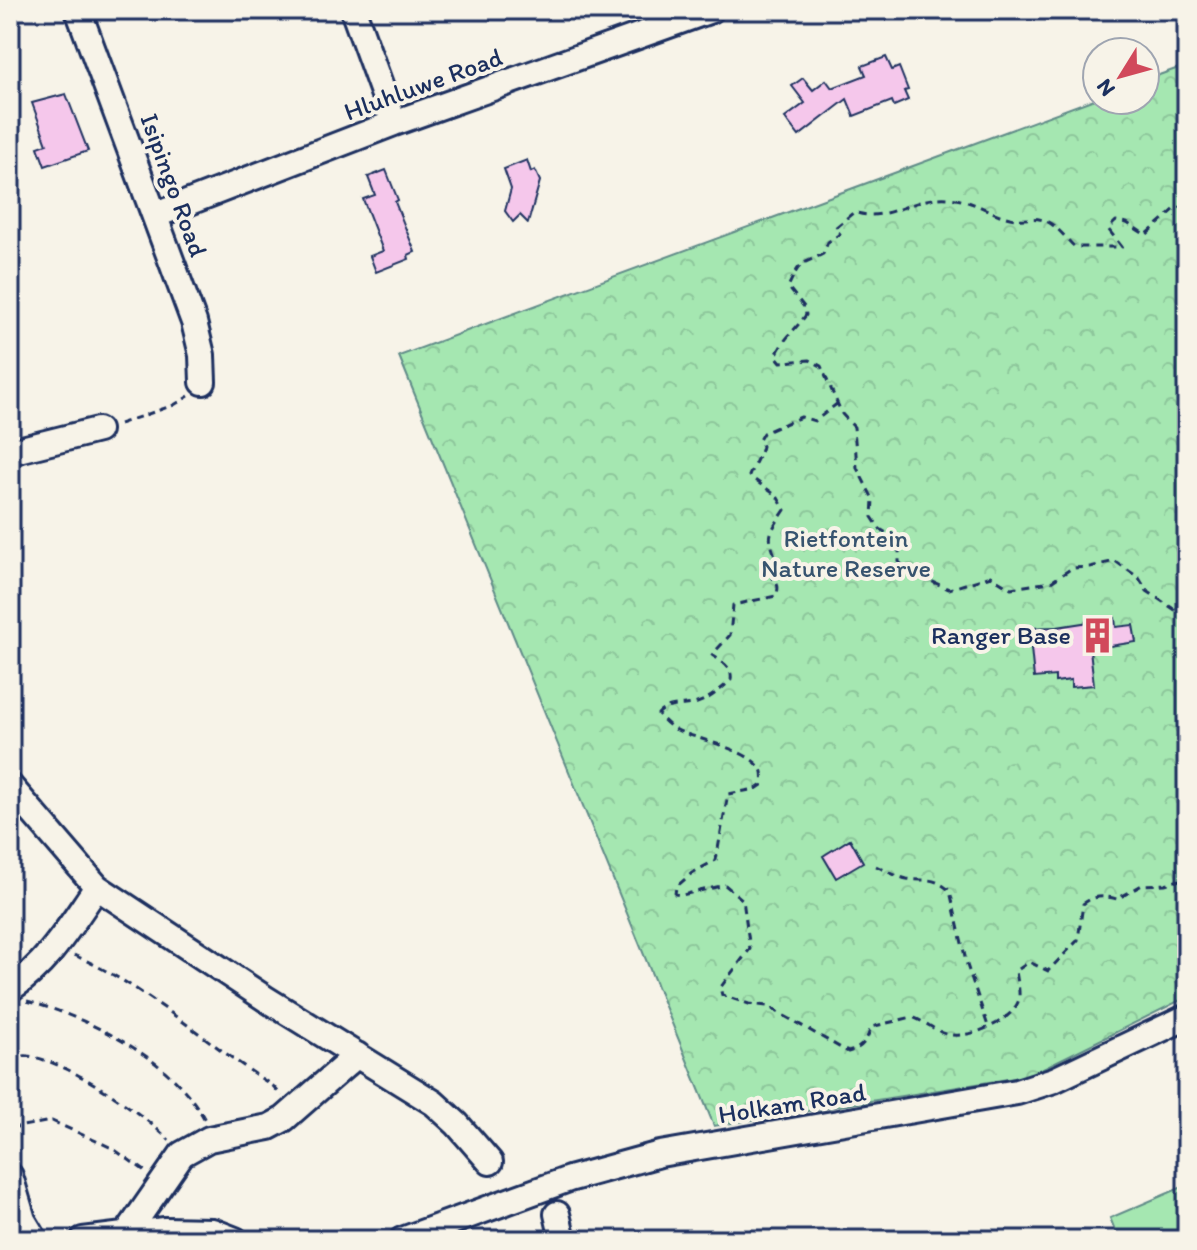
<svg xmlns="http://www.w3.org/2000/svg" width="1197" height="1250" font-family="Itim,sans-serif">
<defs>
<pattern id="forest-crowns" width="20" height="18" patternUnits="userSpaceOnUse" patternTransform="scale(2)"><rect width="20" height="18" fill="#a5e7b1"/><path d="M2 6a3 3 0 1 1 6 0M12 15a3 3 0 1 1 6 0" fill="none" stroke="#8dc69b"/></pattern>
</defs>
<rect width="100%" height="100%" fill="#f7f3e8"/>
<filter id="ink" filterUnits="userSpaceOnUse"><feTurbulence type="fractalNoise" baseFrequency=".0125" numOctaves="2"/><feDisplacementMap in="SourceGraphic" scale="16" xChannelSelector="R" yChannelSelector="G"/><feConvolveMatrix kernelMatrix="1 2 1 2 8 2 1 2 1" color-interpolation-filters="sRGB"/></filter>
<g filter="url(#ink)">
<!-- grass -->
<path fill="#a5e7b1" stroke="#608b88" stroke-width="2" d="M 1187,1185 L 1187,1239 L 1119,1240 L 1110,1218 Z"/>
<!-- forest -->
<path fill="url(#forest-crowns)" stroke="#608b88" stroke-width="2" d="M 1187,65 L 1187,997 L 1027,1076 L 714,1126 L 399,356 L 1097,98 L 1145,100 L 1145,80 Z"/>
<!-- building -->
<path fill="#f5c7eb" stroke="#1b2f5e" stroke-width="2" d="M 886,57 L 892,70 L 899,67 L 908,90 L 904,91 L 908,100 L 894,106 L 892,101 L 854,116 L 847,99 L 799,136 L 785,118 L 805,103 L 792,86 L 803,78 L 813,90 L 826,80 L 832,88 L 866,75 L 862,66 Z
M 66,94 L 88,151 L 45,166 L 38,147 L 47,144 L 32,103 Z
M 527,160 L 531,172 L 535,170 L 540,181 L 528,223 L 520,215 L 513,222 L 505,211 L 511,189 L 504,169 Z
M 386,170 L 398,200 L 395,202 L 415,252 L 408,255 L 409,259 L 376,272 L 370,256 L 383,251 L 363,199 L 375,195 L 368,177 Z
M 1115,618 L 1116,627 L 1133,625 L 1136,642 L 1090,649 L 1094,685 L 1071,687 L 1071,680 L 1055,682 L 1055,676 L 1034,678 L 1029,628 L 1057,627 Z
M 850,839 L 863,862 L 836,878 L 823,856 Z"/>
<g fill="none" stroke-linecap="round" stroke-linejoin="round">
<defs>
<path id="minor" d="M 78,10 L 194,322 L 202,355 L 203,382
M 353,10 L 394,123
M 156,215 L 394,123 L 711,10
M 10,452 L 98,430
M 10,786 L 97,887 L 266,999 L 434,1103 L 457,1124 L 490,1162
M 10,989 C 49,963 71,924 97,887
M 10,1176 L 23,1220 L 35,1240
M 557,1214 L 563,1240
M 125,1236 L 182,1154 L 209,1139 L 269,1127 L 284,1119 L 357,1055
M 83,1240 L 165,1230 L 212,1231 L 235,1240
M 402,1240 L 569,1179 L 660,1154 L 1017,1092 L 1054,1080 L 1187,1017"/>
</defs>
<!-- minor casing -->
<use href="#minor" stroke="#1b2f5e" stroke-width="30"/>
<!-- path -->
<path stroke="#1b2f5e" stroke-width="3" stroke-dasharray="8 6" stroke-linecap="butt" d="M 1187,205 L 1175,209 L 1146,235 L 1127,223 L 1116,221 L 1108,229 L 1122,247 L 1075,247 C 1067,240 1058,227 1048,222 C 1036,216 1029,220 1017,219 C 991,217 972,196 939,198 C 909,200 884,223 854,212 L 835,228 L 840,234 L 828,242 L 823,254 C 799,266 801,260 788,287 L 805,308 L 806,315 C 795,330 783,339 776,356 L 781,362 L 810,360 L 821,366 L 842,414 L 854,427 L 857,468 L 873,499 L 872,517 L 880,529 L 899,541 L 899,562 L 910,572 L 949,589 L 991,576 L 1011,588 L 1051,582 L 1072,568 L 1090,567 L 1115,561 L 1139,578 L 1147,591 L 1187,618
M 838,403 L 815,421 L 801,417 L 763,433 L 759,440 L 762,446 C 760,456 753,466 749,476 L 777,496 L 785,510 C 766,538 767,534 779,566 L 772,578 C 779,584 779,588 776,596 L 733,605 L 730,635 L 712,655 C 722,662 733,667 731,680 C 721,689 710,699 697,703 C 684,707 668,703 658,714 C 664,721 669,726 677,730 C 695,739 756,751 762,772 C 763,777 762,781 762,785 L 756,789 L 728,794 L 716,860 L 692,873 L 676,887 L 675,894 L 682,895 L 725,885 L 743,900 L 750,949 L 720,988 L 722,995 L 749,1004 L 767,1006 L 848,1052 C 863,1048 867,1040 871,1027 L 912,1017 C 924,1021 934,1030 946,1034 C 967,1040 1010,1023 1018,1002 C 1021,993 1017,980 1016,971 L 1029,962 L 1048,971 L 1078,940 L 1083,904 C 1094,895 1104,896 1117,899 L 1142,885 L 1165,884 L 1187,878
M 119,424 L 174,405 L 189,396
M 876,866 C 885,870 897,877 907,879 C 927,882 932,875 950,891 L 967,965 L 989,1029
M 74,955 C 147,987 206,1043 273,1086 L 282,1096
M 27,1001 C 91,1019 173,1059 205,1120
M 10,1060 C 16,1058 23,1055 28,1056 C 69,1062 140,1111 169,1140
M 10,1128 L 52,1121 L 112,1148 L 145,1171"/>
<!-- minor -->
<use href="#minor" stroke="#f7f3e8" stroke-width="24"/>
</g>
</g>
<!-- icons -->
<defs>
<symbol id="building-bare" viewBox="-9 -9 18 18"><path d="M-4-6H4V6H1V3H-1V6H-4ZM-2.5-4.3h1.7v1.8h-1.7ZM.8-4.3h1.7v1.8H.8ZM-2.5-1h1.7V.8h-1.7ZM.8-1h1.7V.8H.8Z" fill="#d1495b" stroke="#f7f3e8" stroke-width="2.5" paint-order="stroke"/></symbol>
</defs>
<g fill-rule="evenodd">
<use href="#building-bare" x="1072" y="610" width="51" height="51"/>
</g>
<g text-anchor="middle" stroke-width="8" stroke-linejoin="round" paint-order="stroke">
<!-- street labels -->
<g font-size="26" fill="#1b2f5e" stroke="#f7f3e8">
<text transform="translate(423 84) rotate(-20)" y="9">Hluhluwe Road</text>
<text transform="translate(174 185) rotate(70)" y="9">Isipingo Road</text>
<text transform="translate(792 1103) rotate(-9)" y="9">Holkam Road</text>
</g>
<!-- park labels -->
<g font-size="26" fill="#37546f" stroke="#f7f3e8">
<text x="846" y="547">Rietfontein<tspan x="846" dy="30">Nature Reserve</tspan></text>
</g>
<!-- poi labels -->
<g font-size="26" fill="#1b2f5e" stroke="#f7f3e8" text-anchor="end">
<text x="1071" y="644">Ranger Base</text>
</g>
</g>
<!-- margin -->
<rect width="1197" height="1250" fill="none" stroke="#f7f3e8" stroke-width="40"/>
<rect x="20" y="20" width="1157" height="1210" fill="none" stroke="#1b2f5e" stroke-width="3" filter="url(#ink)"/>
<!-- north arrow -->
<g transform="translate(1121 76) rotate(233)"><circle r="38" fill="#f7f3e8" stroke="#9fa5b1" stroke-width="2"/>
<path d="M0-6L14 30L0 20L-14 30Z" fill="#d1495b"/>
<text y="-12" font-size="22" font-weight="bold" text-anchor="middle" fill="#1b2f5e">N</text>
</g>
</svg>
